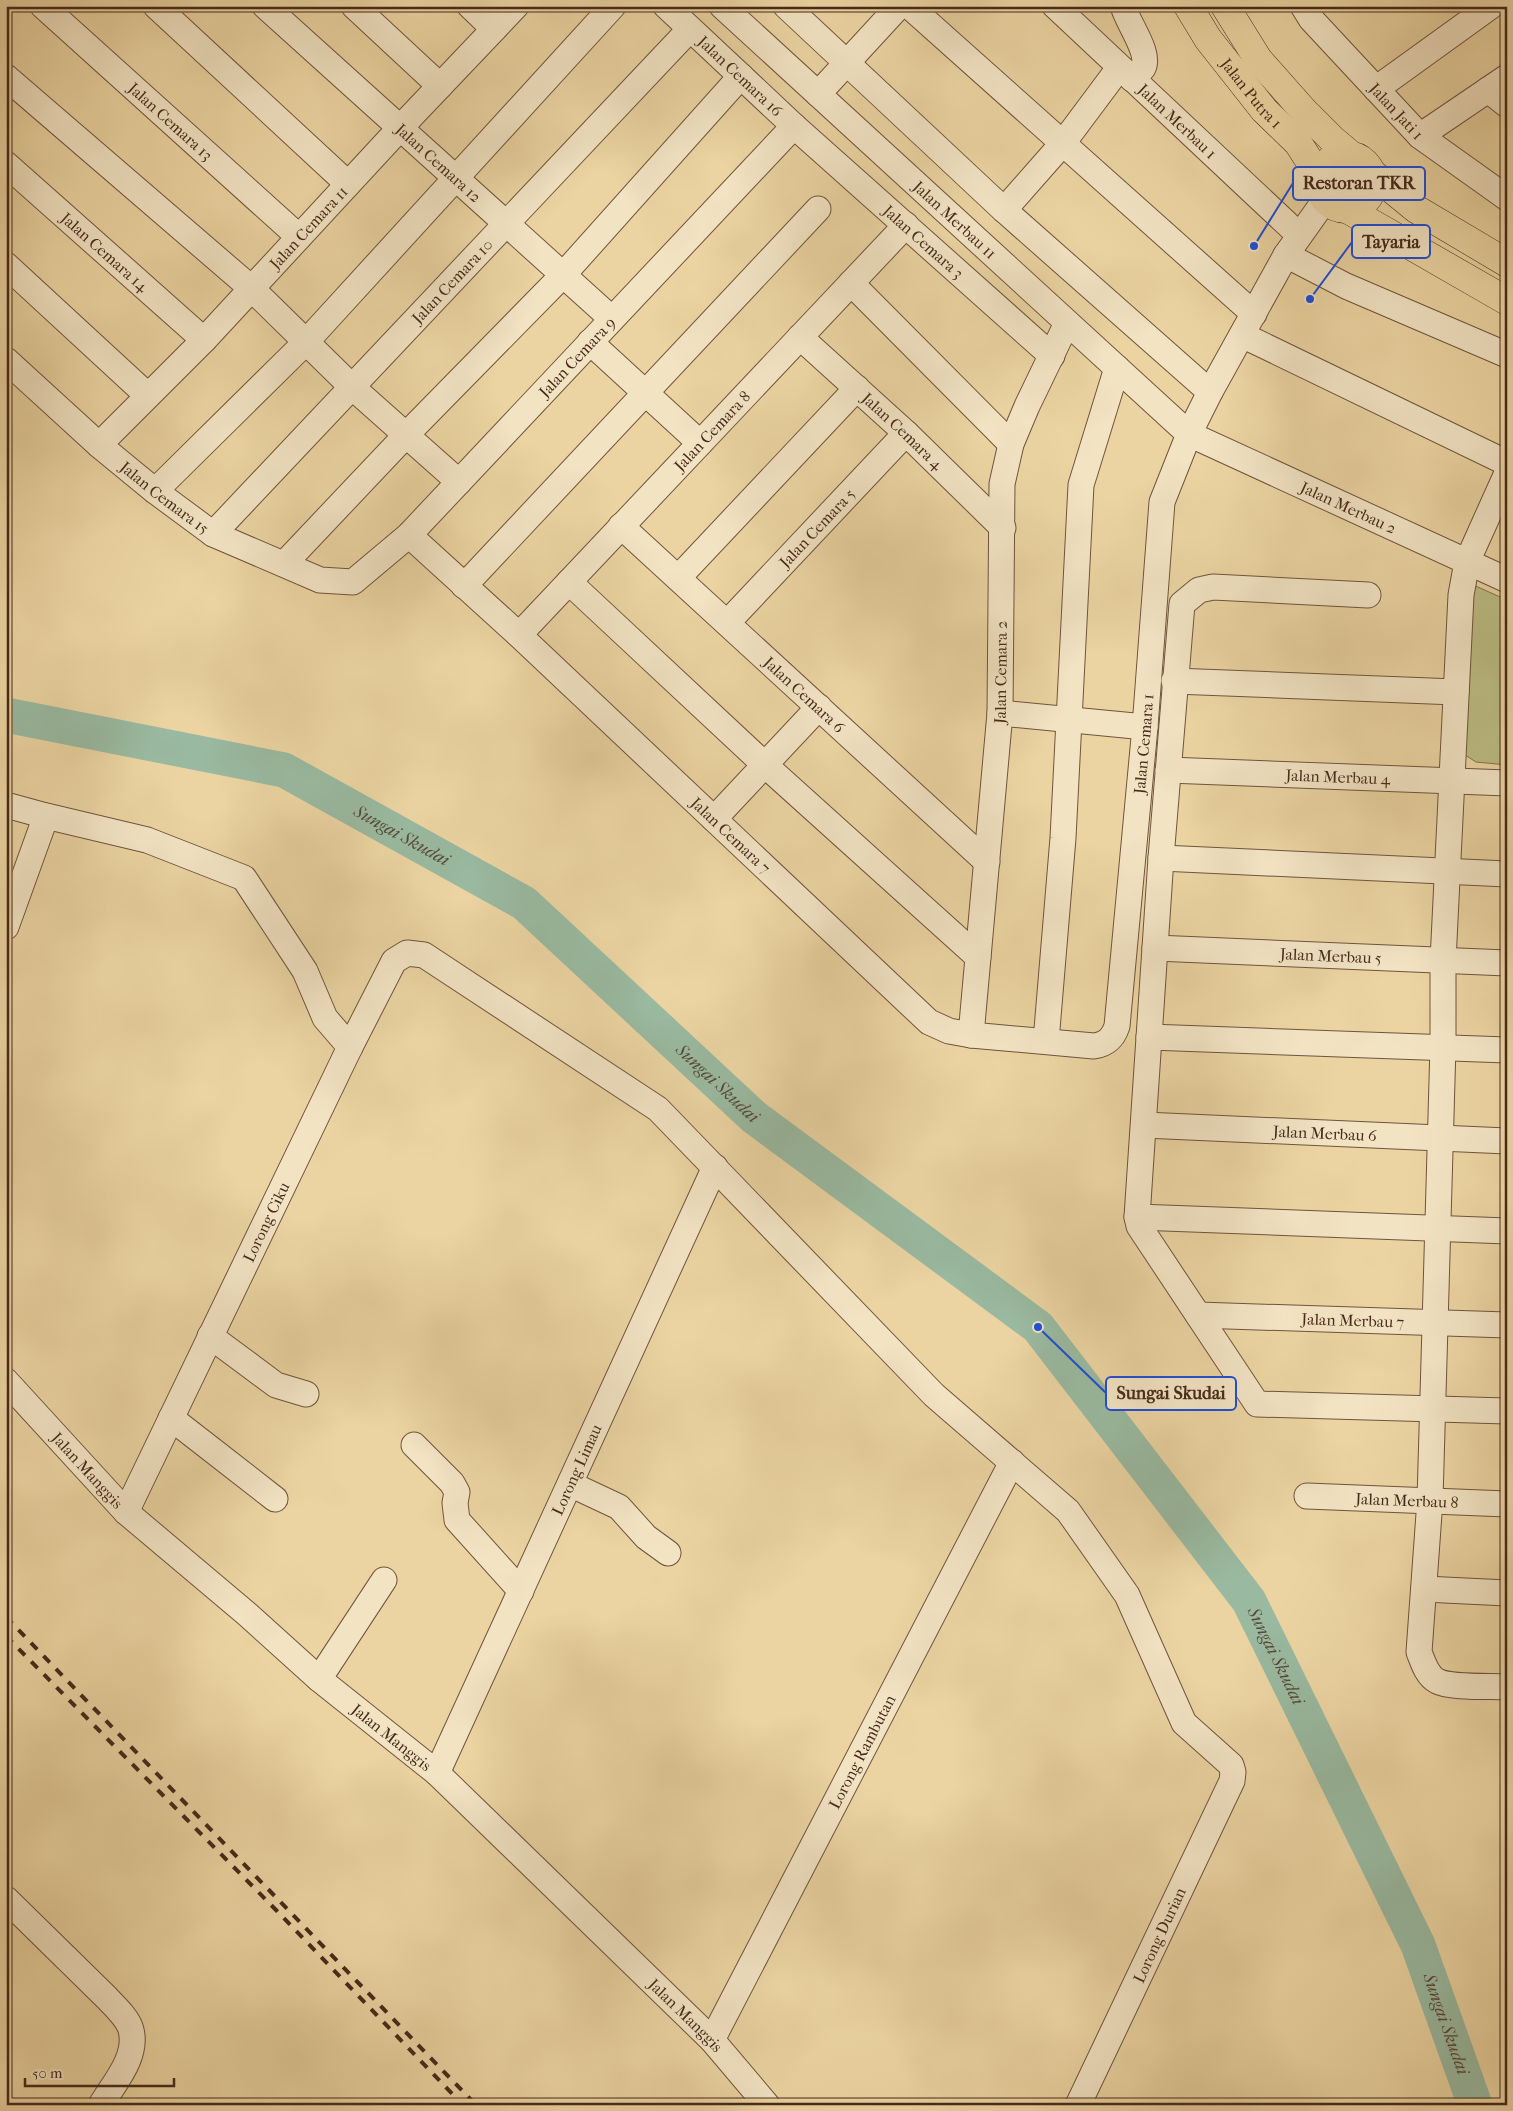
<svg xmlns="http://www.w3.org/2000/svg" width="1513" height="2111" font-family="'IM FELL French Canon',serif">
<rect width="100%" height="100%" fill="#ebd4a2"/>
<filter id="stains"><feTurbulence type="fractalNoise" baseFrequency=".004" numOctaves="4"/><feColorMatrix values="0 0 0 0 .2 0 0 0 0 .09 0 0 0 0 .02 0 0 0 .5 -.17"/></filter>
<radialGradient id="worn" r=".72"><stop offset=".6" stop-color="#630" stop-opacity="0"/><stop offset="1" stop-color="#630" stop-opacity=".3"/></radialGradient>
<!-- green -->
<path fill="#bbbc83" stroke="#80734f" d="M 1471,584 L 1507,600 L 1507,765 L 1476,762 L 1465,755 Z"/>
<g fill="none" stroke-linecap="round" stroke-linejoin="round">
<!-- river -->
<path stroke="#99b9a0" stroke-width="35" id="s1" d="M 6,715 L 284,770 L 524,903 L 754,1117 L 1038,1327 L 1249,1601 L 1418,1945 L 1475,2105"/>
<defs>
<g id="minor">
<path id="s2" d="M 43,6 L 299,237"/>
<path d="M 156,6 L 348,184"/>
<path id="s3" d="M 265,6 L 612,319"/>
<path d="M 354,6 L 440,86"/>
<path d="M 470,6 L 494,29"/>
<path id="s4" d="M 666,6 L 794,126 L 1052,356"/>
<path id="s5" d="M 722,6 L 1189,434 L 1507,580"/>
<path d="M 786,6 L 1004,210 L 1210,392"/>
<path d="M 909,6 L 1254,314"/>
<path id="s6" d="M 1055,6 L 1299,235"/>
<path d="M 1123,6 C 1128,24 1151,53 1143,68 C 1140,72 1136,76 1132,79"/>
<path id="s7" d="M 1303,6 L 1311,19 L 1420,136 L 1507,198"/>
<path d="M 6,77 L 251,288 L 352,387 L 459,482"/>
<path d="M 1376,89 L 1491,6"/>
<path d="M 1488,90 L 1507,105"/>
<path d="M 818,94 L 899,6"/>
<path d="M 1420,136 L 1507,77"/>
<path id="s8" d="M 6,164 L 204,340"/>
<path d="M 1004,210 L 1063,143 L 1119,68"/>
<path d="M 1286,255 L 1346,286 L 1507,355"/>
<path d="M 6,265 L 147,395"/>
<path d="M 851,283 L 1011,444"/>
<path d="M 1242,335 L 1507,463"/>
<path id="s9" d="M 800,337 L 906,433 L 1003,528"/>
<path d="M 590,342 L 700,443"/>
<path id="s10" d="M 6,360 L 99,445 L 155,491 L 213,534 L 320,580 L 353,582 L 409,535 L 794,126"/>
<path id="s11" d="M 99,445 L 204,340 L 400,128 L 516,6"/>
<path d="M 1507,473 L 1467,562 L 1461,595 L 1443,961 L 1443,1046 L 1430,1500 L 1419,1652 C 1423,1662 1427,1676 1437,1681 C 1450,1688 1490,1686 1507,1687"/>
<path d="M 155,491 L 306,342 L 613,6"/>
<path id="s12" d="M 621,526 L 987,862"/>
<path id="s13" d="M 213,534 L 690,29"/>
<path id="s14" d="M 409,535 L 519,635 L 929,1022 L 949,1031 L 971,1035 L 1094,1046 C 1107,1044 1113,1038 1117,1026 L 1145,727 L 1162,502 L 1189,434 L 1210,392 L 1286,255 L 1325,200"/>
<path d="M 284,564 L 407,434 L 563,275 L 741,76"/>
<path d="M 678,578 L 857,388"/>
<path d="M 569,582 L 765,765 L 978,957"/>
<path d="M 464,586 L 818,209"/>
<path d="M 1368,595 L 1213,587 L 1199,590 L 1182,604 L 1161,858 L 1137,1217 L 1139,1226 L 1257,1404 L 1507,1411"/>
<path id="s15" d="M 727,623 L 906,433"/>
<path id="s16" d="M 519,635 L 906,225"/>
<path d="M 1174,681 L 1456,692"/>
<path d="M 1000,713 L 1145,727"/>
<path id="s17" d="M 1168,770 L 1507,783"/>
<path d="M 6,805 L 46,816 L 147,840 L 244,878 L 305,971 L 325,1018 L 350,1047"/>
<path d="M 714,819 L 819,707"/>
<path d="M 1161,858 L 1507,874"/>
<path d="M 6,927 L 46,816"/>
<path id="s18" d="M 1155,948 L 1507,963"/>
<path id="s19" d="M 971,1035 L 1000,713 L 1002,484 L 1011,444 L 1027,406 L 1067,323"/>
<path d="M 1149,1037 L 1507,1050"/>
<path d="M 1046,1041 L 1063,838 L 1081,485 L 1117,368"/>
<path id="s20" d="M 1144,1125 L 1507,1141"/>
<path d="M 1137,1217 L 1507,1231"/>
<path id="s21" d="M 1198,1315 L 1507,1325"/>
<path d="M 210,1336 L 276,1385 L 306,1394"/>
<path id="s22" d="M 6,1381 L 126,1512 L 247,1614 L 319,1679 L 437,1773 L 712,2040 L 767,2105"/>
<path d="M 171,1418 L 275,1499"/>
<path d="M 414,1445 L 452,1483 L 457,1492 L 455,1503 L 457,1520 L 521,1591"/>
<path d="M 570,1484 L 619,1507 L 646,1537 L 668,1553"/>
<path id="s23" d="M 1307,1496 L 1507,1504"/>
<path id="s24" d="M 126,1512 L 350,1047 L 394,961 L 407,953 L 424,955 L 658,1109 L 934,1395 L 1068,1511 L 1127,1595 L 1184,1723 L 1231,1765 L 1233,1772 L 1232,1781 L 1078,2105"/>
<path d="M 1424,1589 L 1507,1593"/>
<path d="M 319,1679 L 384,1580"/>
<path id="s25" d="M 437,1773 L 715,1167"/>
<path d="M 6,1899 L 107,1998 C 115,2007 128,2018 131,2030 C 138,2057 114,2083 101,2105"/>
<path id="s26" d="M 712,2040 L 1012,1462"/>
</g>
<g id="major">
<path id="s27" d="M 1188,6 L 1208,39 L 1264,110 L 1298,143 L 1319,176"/>
<path d="M 1225,6 L 1258,59 L 1304,111 L 1332,139 L 1351,155"/>
<circle cx="1346" cy="182" r="27"/>
<path d="M 1372,173 L 1416,209 L 1507,263"/>
<path d="M 1347,209 L 1507,301"/>
</g>
</defs>
<!-- minor casing -->
<use href="#minor" stroke="#6f543d" stroke-width="27"/>
<!-- major casing -->
<use href="#major" stroke="#462a1b" stroke-width="29"/>
<!-- minor -->
<use href="#minor" stroke="#f2e3c3" stroke-width="25"/>
<!-- major -->
<use href="#major" stroke="#ebd4a2" stroke-width="28"/>
<!-- rail -->
<path stroke="#462a1b" stroke-width="4" stroke-dasharray="9 9" stroke-linecap="butt" d="M 6,1617 L 476,2105
M 6,1636 L 277,1911 L 463,2105"/>
</g>
<g text-anchor="middle" stroke-width="4.5" stroke-linejoin="round" paint-order="stroke">
<!-- street labels -->
<g font-size="16" fill="#462a1b" stroke="#f2e3c3">
<text dy="6" stroke="none"><textPath href="#s4" startOffset="102">Jalan Cemara 16</textPath></text>
<text dy="6" stroke="none"><textPath href="#s27" startOffset="108">Jalan Putra 1</textPath></text>
<text dy="6" stroke="none"><textPath href="#s7" startOffset="141">Jalan Jati 1</textPath></text>
<text dy="6" stroke="none"><textPath href="#s6" startOffset="168">Jalan Merbau 1</textPath></text>
<text dy="6" stroke="none"><textPath href="#s2" startOffset="172">Jalan Cemara 13</textPath></text>
<text dy="6" stroke="none"><textPath href="#s3" startOffset="234">Jalan Cemara 12</textPath></text>
<text dy="6" stroke="none"><textPath href="#s5" startOffset="316">Jalan Merbau 11</textPath></text>
<text dy="6" stroke="none"><textPath href="#s11" startOffset="302">Jalan Cemara 11</textPath></text>
<text dy="6" stroke="none"><textPath href="#s4" startOffset="349">Jalan Cemara 3</textPath></text>
<text dy="6" stroke="none"><textPath href="#s8" startOffset="132">Jalan Cemara 14</textPath></text>
<text dy="6" stroke="none"><textPath href="#s13" startOffset="348">Jalan Cemara 10</textPath></text>
<text dy="6" stroke="none"><textPath href="#s10" startOffset="738">Jalan Cemara 9</textPath></text>
<text dy="6" stroke="none"><textPath href="#s16" startOffset="281">Jalan Cemara 8</textPath></text>
<text dy="6" stroke="none"><textPath href="#s9" startOffset="139">Jalan Cemara 4</textPath></text>
<text dy="6" stroke="none"><textPath href="#s10" startOffset="210">Jalan Cemara 15</textPath></text>
<text dy="6" stroke="none"><textPath href="#s5" startOffset="809">Jalan Merbau 2</textPath></text>
<text dy="6" stroke="none"><textPath href="#s15" startOffset="131">Jalan Cemara 5</textPath></text>
<text dy="6" stroke="none"><textPath href="#s19" startOffset="364">Jalan Cemara 2</textPath></text>
<text dy="6" stroke="none"><textPath href="#s12" startOffset="249">Jalan Cemara 6</textPath></text>
<text dy="6" stroke="none"><textPath href="#s14" startOffset="1196">Jalan Cemara 1</textPath></text>
<text dy="6" stroke="none"><textPath href="#s17" startOffset="170">Jalan Merbau 4</textPath></text>
<text dy="6" stroke="none"><textPath href="#s14" startOffset="440">Jalan Cemara 7</textPath></text>
<text dy="6" stroke="none"><textPath href="#s18" startOffset="176">Jalan Merbau 5</textPath></text>
<text dy="6" stroke="none"><textPath href="#s20" startOffset="181">Jalan Merbau 6</textPath></text>
<text dy="6" stroke="none"><textPath href="#s24" startOffset="322">Lorong Ciku</textPath></text>
<text dy="6" stroke="none"><textPath href="#s21" startOffset="155">Jalan Merbau 7</textPath></text>
<text dy="6" stroke="none"><textPath href="#s25" startOffset="334">Lorong Limau</textPath></text>
<text dy="6" stroke="none"><textPath href="#s22" startOffset="121">Jalan Manggis</textPath></text>
<text dy="6" stroke="none"><textPath href="#s23" startOffset="100">Jalan Merbau 8</textPath></text>
<text dy="6" stroke="none"><textPath href="#s22" startOffset="526">Jalan Manggis</textPath></text>
<text dy="6" stroke="none"><textPath href="#s26" startOffset="325">Lorong Rambutan</textPath></text>
<text transform="translate(1159 1935) rotate(-65)" y="6">Lorong Durian</text>
<text dy="6" stroke="none"><textPath href="#s22" startOffset="931">Jalan Manggis</textPath></text>
</g>
<!-- water labels -->
<g font-size="18" font-style="italic" fill="#574736" stroke="#f2e3c3">
<text dy="6" stroke="none"><textPath href="#s1" startOffset="418">Sungai Skudai</textPath></text>
<text dy="6" stroke="none"><textPath href="#s1" startOffset="822">Sungai Skudai</textPath></text>
<text dy="6" stroke="none"><textPath href="#s1" startOffset="1632">Sungai Skudai</textPath></text>
<text dy="6" stroke="none"><textPath href="#s1" startOffset="2038">Sungai Skudai</textPath></text>
</g>
</g>
<!-- callouts -->
<path fill="none" stroke="#1d4ed8" stroke-width="2" d="M1254 246L1293 183M1310 299L1352 242M1038 1327L1106 1393"/>
<g fill="#1d4ed8" stroke="#f2e3c3" stroke-width="2">
<circle cx="1254" cy="246" r="5"/>
<circle cx="1310" cy="299" r="5"/>
<circle cx="1038" cy="1327" r="5"/>
</g>
<g fill="#f2e3c3" stroke="#1d4ed8" stroke-width="2">
<rect x="1293" y="167" width="132" height="33" rx="5"/>
<rect x="1352" y="225" width="78" height="33" rx="5"/>
<rect x="1106" y="1377" width="130" height="33" rx="5"/>
</g>
<g font-size="18" text-anchor="middle" font-weight="bold" fill="#462a1b">
<text x="1359" y="189">Restoran TKR</text>
<text x="1391" y="248">Tayaria</text>
<text x="1171" y="1399">Sungai Skudai</text>
</g>
<!-- margin -->
<rect width="1513" height="2111" fill="none" stroke="#ebd4a2" stroke-width="25"/>
<rect x="8" y="8" width="1498" height="2096" fill="none" stroke="#462a1b" stroke-width="2.5"/>
<rect x="12" y="12" width="1488" height="2086" fill="none" stroke="#462a1b"/>
<!-- scale -->
<path d="M25 2078v8h149v-8" fill="none" stroke="#462a1b" stroke-width="2.5"/>
<text x="32" y="2078" font-size="15" fill="#462a1b" stroke="#f2e3c3" stroke-width="4" paint-order="stroke">50 m</text>
<rect width="100%" height="100%" filter="url(#stains)"/>
<rect width="100%" height="100%" fill="url(#worn)"/>
</svg>
